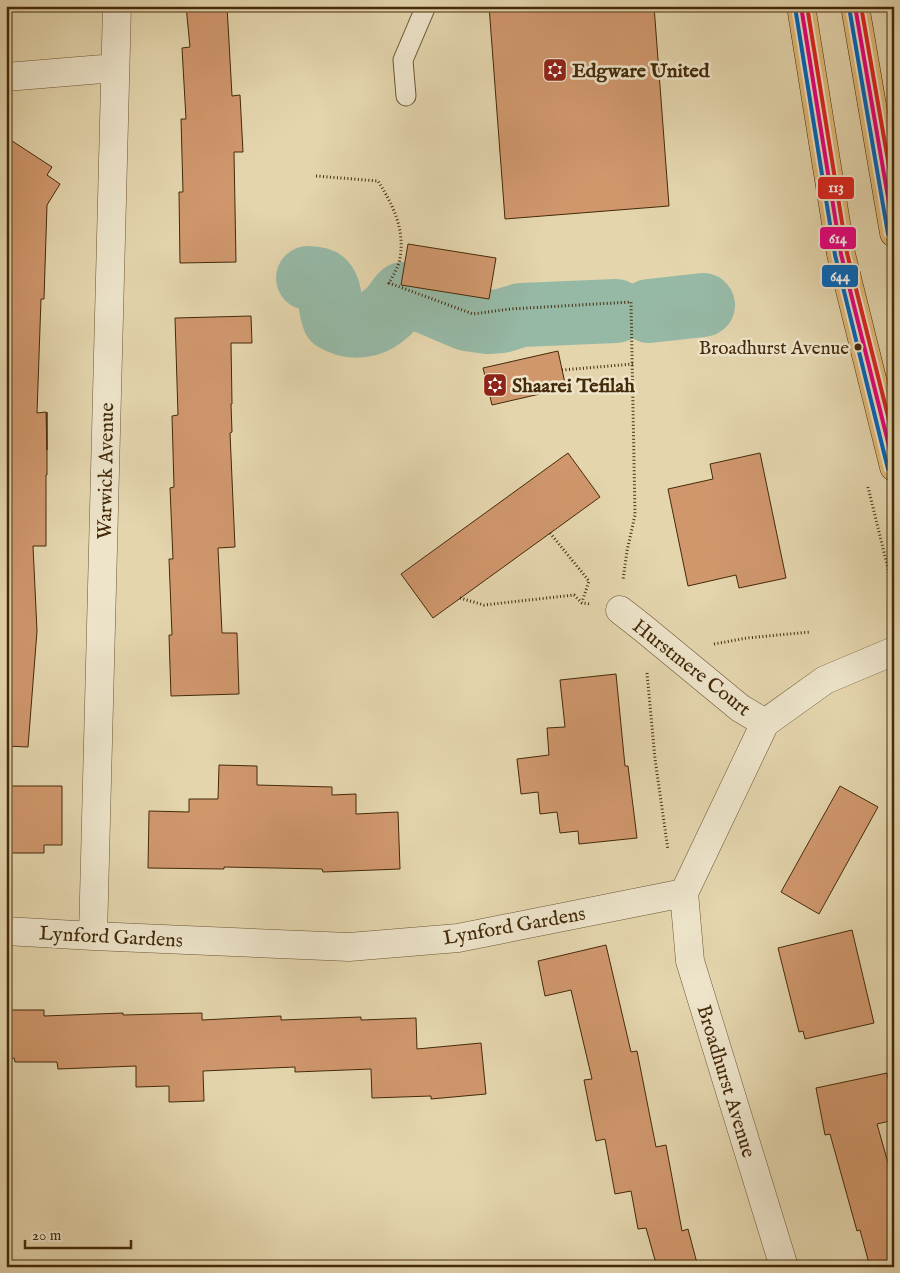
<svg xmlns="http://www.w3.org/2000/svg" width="900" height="1273" font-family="'IM FELL English',serif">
<rect width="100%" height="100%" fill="#e4d5ad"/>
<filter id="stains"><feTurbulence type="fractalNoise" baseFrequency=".004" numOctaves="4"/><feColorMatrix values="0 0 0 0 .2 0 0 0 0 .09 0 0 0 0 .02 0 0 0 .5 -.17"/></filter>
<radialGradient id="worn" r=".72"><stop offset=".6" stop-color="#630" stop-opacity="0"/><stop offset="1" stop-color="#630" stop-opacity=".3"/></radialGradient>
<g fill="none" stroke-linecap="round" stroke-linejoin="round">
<!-- river -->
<path stroke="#96b9a6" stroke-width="64" d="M 308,278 C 337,278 326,301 334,319 C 354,331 375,326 391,309 C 396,304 398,298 403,294 L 408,294 L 467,319 L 488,322 L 501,321 L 521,315 L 616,311
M 649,311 L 703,305"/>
</g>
<!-- building -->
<path fill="#d0976d" stroke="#442a09" d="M 186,6 L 227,6 L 232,96 L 240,95 L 243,152 L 234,152 L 236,262 L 180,263 L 179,192 L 183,192 L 181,119 L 186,119 L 182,48 L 190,47 Z
M 489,6 L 654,6 L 669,206 L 505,219 Z
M 6,137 L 52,167 L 47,175 L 60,184 L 47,205 L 44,299 L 41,299 L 37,413 L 46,412 L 47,450 L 47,412 L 47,475 L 46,475 L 46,546 L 33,546 L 37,631 L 28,747 L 6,746 Z
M 408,244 L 496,258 L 489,299 L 401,285 Z
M 251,316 L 252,343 L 231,343 L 232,404 L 231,404 L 232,432 L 230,433 L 235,547 L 218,548 L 222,633 L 237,633 L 239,694 L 171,696 L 169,635 L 172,635 L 169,559 L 173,559 L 170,488 L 174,487 L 172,416 L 178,415 L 175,318 Z
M 558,351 L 566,388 L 492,405 L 483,368 Z
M 568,453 L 600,497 L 433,618 L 401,574 Z
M 760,453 L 786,578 L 739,588 L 736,575 L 688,586 L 668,489 L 713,479 L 710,464 Z
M 616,674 L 625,766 L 628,766 L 637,838 L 579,844 L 578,831 L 560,833 L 557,812 L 540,814 L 538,792 L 521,794 L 517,759 L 549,755 L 547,728 L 565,727 L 560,680 Z
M 219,765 L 257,766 L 257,785 L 332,787 L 332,795 L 356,794 L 356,814 L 398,812 L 400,869 L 323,872 L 322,869 L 224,867 L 224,869 L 148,868 L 149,811 L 189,812 L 189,799 L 218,799 Z
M 6,786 L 62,786 L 62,845 L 44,845 L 44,853 L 6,853 Z
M 840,786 L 878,807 L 819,914 L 781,892 Z
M 852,930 L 874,1023 L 805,1039 L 803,1031 L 799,1032 L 778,948 Z
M 606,945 L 631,1052 L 637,1051 L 656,1147 L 666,1145 L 682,1231 L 688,1229 L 698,1267 L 657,1267 L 646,1228 L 638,1229 L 631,1191 L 615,1194 L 605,1139 L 596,1141 L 584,1080 L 592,1079 L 571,990 L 545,996 L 538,961 Z
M 6,1010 L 44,1010 L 44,1016 L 123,1013 L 123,1015 L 202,1013 L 202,1020 L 281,1016 L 281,1020 L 361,1017 L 361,1020 L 416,1018 L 417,1049 L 481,1043 L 486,1094 L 431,1099 L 431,1096 L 372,1098 L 371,1069 L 295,1072 L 295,1067 L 203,1071 L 204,1101 L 169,1102 L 169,1086 L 136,1087 L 136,1066 L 58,1069 L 57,1062 L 15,1062 L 14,1058 L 6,1059 Z
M 887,1073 L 894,1107 L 894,1120 L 877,1124 L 894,1184 L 894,1267 L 870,1267 L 860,1230 L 857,1231 L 830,1134 L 825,1135 L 816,1088 Z"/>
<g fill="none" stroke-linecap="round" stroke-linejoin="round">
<defs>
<path id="lane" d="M 406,96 L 403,60 L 426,6"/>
<path id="street" d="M 6,77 L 115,68
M 620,610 L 643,628 L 740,708 L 765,723
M 684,893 L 690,961 L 784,1267
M 684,893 L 765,723 L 825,680 L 894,651
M 6,931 L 93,936 L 349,947 L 458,938 L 684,893
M 93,936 L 117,6"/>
<path id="highway" d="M 801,6 L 841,254 L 894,467
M 855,6 L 894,233"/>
</defs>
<!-- lane casing -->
<use href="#lane" stroke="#6c5532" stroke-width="21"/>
<!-- street casing -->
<use href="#street" stroke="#6c5532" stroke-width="29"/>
<!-- highway casing -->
<use href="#highway" stroke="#442a09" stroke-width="29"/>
<!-- path -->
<path stroke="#442a09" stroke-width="3" stroke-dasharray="1 2.5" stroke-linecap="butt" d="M 316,176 L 378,181 C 393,205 405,229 400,258 C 399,266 393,276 389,283 L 473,314 L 510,309 L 631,302 L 635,515 L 627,551 L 623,580
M 562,370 L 633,364
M 868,487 L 894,593
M 550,533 L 589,581 L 582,602
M 460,598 L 484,605 L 574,595 L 582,603 L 590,604
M 714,644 L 747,638 L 810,632
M 647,673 L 655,759 L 668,850"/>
<!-- lane -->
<use href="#lane" stroke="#ede4ca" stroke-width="19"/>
<!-- street -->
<use href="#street" stroke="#ede4ca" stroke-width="28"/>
<!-- highway -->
<use href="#highway" stroke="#e2ba76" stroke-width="28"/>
<defs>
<path id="bus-1" d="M 801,6 L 841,254 L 894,466
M 855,6 L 894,232"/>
<path id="bus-2" d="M 795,7 L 835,255 L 888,469
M 849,7 L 888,234"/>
<path id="bus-3" d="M 807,6 L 847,253 L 894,440
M 861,6 L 894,195"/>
</defs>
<!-- bus-1 casing -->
<use href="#bus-1" stroke="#ede4ca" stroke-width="8"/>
<!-- bus-2 casing -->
<use href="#bus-2" stroke="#ede4ca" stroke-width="8"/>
<!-- bus-3 casing -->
<use href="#bus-3" stroke="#ede4ca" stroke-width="8"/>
<!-- bus-1 -->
<use href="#bus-1" stroke="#e5007d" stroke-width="4"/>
<!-- bus-2 -->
<use href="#bus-2" stroke="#0065bd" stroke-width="4"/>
<!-- bus-3 -->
<use href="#bus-3" stroke="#dc241f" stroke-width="4"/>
</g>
<!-- icons -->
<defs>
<symbol id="synagogue-square" viewBox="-11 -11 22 22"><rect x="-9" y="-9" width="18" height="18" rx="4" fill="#8f2418" stroke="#ede4ca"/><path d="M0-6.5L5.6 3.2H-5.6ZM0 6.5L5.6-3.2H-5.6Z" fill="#fff"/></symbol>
</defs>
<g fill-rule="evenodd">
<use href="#synagogue-square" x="541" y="56" width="28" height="28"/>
<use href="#synagogue-square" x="481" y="371" width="28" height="28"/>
</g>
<!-- markers -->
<circle fill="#442a09" stroke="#ede4ca" stroke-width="2" cx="858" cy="347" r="4.5"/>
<g text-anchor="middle" stroke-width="5" stroke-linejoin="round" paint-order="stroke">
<!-- bus labels -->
<g font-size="19" fill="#442a09" stroke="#ede4ca" text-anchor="end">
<text x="849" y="354">Broadhurst Avenue</text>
</g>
<!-- poi labels -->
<g font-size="20" font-weight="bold" fill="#442a09" stroke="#ede4ca" text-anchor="start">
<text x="572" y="77">Edgware United</text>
<text x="512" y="392">Shaarei Tefilah</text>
</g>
<!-- street labels -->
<g font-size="20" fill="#442a09" stroke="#ede4ca">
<text transform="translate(105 471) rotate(-89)" y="7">Warwick Avenue</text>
<text transform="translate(692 667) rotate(38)" y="7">Hurstmere Court</text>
<text transform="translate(514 925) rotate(-10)" y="7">Lynford Gardens</text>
<text transform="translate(111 936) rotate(3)" y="7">Lynford Gardens</text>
<text transform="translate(727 1081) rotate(73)" y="7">Broadhurst Avenue</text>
</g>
</g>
<g stroke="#ede4ca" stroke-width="2">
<rect x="817" y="176" width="38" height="24" rx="5" fill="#dc241f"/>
<rect x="819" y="226" width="38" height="24" rx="5" fill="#e5007d"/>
<rect x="821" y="264" width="38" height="24" rx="5" fill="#0065bd"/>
</g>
<g font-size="14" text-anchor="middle" font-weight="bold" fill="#fff">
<text x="836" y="192">113</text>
<text x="838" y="243">614</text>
<text x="840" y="281">644</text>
</g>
<!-- margin -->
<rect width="900" height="1273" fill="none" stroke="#e4d5ad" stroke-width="25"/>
<rect x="8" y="8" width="885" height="1258" fill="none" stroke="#442a09" stroke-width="2.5"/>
<rect x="12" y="12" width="875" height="1248" fill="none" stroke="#442a09"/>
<!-- scale -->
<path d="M25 1240v8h106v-8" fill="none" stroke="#442a09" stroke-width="2.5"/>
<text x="32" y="1240" font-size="15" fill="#442a09" stroke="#ede4ca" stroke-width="4" paint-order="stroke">20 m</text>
<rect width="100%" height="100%" filter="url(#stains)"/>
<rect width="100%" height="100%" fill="url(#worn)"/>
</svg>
